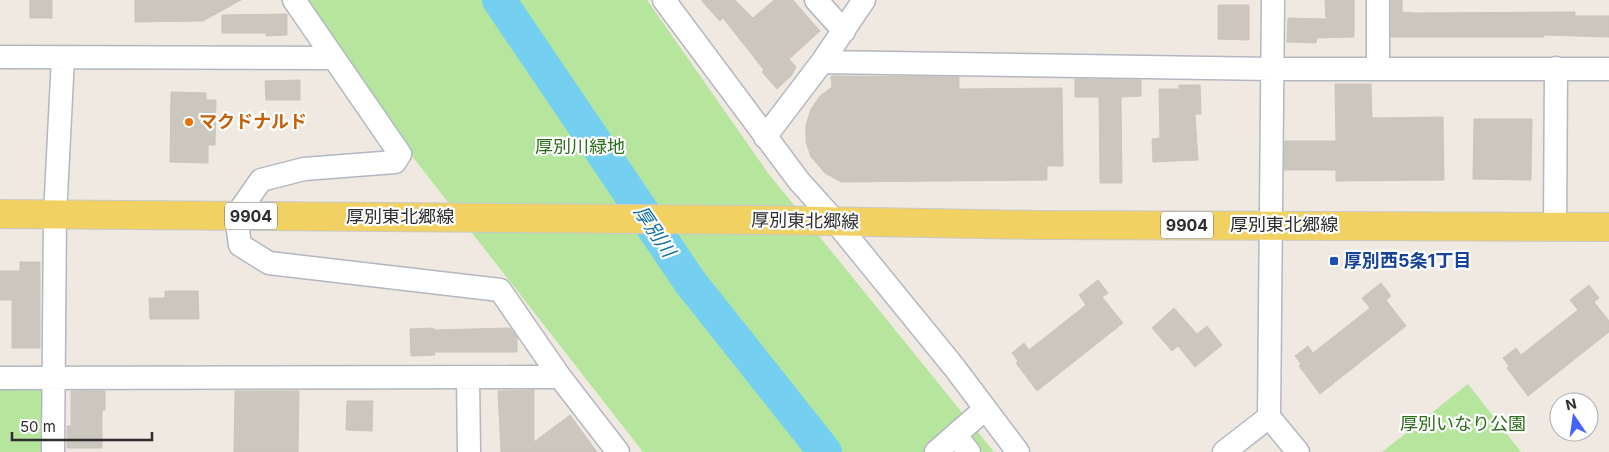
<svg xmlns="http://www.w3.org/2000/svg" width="1609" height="452" font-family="Inter,'Noto Sans JP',sans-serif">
<rect width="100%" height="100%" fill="#efe9e1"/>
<!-- green -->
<path fill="#b6e59e" d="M 308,0 L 647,0 L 768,173 L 994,452 L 643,452 L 387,124 Z
M 0,383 L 46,384 L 46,452 L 0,452 Z
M 1468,384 L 1521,452 L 1382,452 Z"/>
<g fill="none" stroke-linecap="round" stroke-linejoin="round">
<!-- river -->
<path stroke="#75cff0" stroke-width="34" d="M 499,0 L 690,282 L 825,452"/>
</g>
<!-- building -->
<path fill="#cbc7bf" stroke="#cbc5ba" d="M 30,0 L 52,0 L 52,18 L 30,18 Z
M 135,0 L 241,0 L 203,21 L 135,22 Z
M 701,0 L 735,0 L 753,18 L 774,0 L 793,0 L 820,31 L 789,59 L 796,67 L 791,76 L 777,89 L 762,72 L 764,70 L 723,18 L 720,21 Z
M 1325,0 L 1354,0 L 1354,37 L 1317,38 L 1316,43 L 1287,42 L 1288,18 L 1326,19 Z
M 1391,0 L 1402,0 L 1402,12 L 1415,13 L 1575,12 L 1575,16 L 1609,16 L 1609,37 L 1544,35 L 1544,37 L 1391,37 Z
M 1218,5 L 1249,5 L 1249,40 L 1218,39 Z
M 287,14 L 287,35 L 266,36 L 266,33 L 222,33 L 222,15 Z
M 831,76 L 959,77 L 959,89 L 1062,88 L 1063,166 L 1047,166 L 1047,180 L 841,182 L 825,173 L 811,157 L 806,142 L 806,125 L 811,109 L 820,96 L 832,87 Z
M 1075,79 L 1141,80 L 1141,96 L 1121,97 L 1122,183 L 1100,183 L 1099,97 L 1075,97 Z
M 300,80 L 300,100 L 266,100 L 265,81 Z
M 1335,84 L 1371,84 L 1372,118 L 1443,117 L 1444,180 L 1336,181 L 1336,170 L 1284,170 L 1285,141 L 1336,141 Z
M 1179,85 L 1200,85 L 1201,114 L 1195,114 L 1198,160 L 1153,162 L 1152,139 L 1160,138 L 1159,89 L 1179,89 Z
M 171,92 L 206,93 L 206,100 L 216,100 L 215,145 L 208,145 L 208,163 L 170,162 Z
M 1474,119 L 1532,119 L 1531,180 L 1473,179 Z
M 20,262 L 40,262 L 40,348 L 12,348 L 12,300 L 0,300 L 0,271 L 20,271 Z
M 1098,280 L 1108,293 L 1102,297 L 1123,323 L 1037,391 L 1016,363 L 1018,361 L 1012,353 L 1024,343 L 1029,350 L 1086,305 L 1079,295 Z
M 1381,283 L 1391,296 L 1386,300 L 1406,326 L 1320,394 L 1299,366 L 1301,364 L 1295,356 L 1308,346 L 1313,353 L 1370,308 L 1362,298 Z
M 1589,285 L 1599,298 L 1594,302 L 1609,321 L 1609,332 L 1528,396 L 1507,368 L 1509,366 L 1503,358 L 1516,348 L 1521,355 L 1578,310 L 1570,300 Z
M 165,291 L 198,291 L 199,319 L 150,319 L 149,298 L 165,298 Z
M 1174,308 L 1197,334 L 1207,326 L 1222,345 L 1195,367 L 1178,346 L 1172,351 L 1152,328 Z
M 433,328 L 434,330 L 510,328 L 517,337 L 517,352 L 434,352 L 435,355 L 411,356 L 410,329 Z
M 534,390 L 534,442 L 570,415 L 597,452 L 501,452 L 498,391 Z
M 71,391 L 105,391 L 105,410 L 102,410 L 102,448 L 67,448 L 67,426 L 71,426 Z
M 235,391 L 299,391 L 298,452 L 234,452 Z
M 347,401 L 373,401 L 372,431 L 346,430 Z"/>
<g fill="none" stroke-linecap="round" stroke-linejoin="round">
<defs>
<path id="minor" d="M 294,0 L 400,154 L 395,162 L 304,169 L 261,180 L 236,216 L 240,245 L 269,263 L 500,290 L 560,377 L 618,452
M 664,0 L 799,181 L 835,221 L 954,367 L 1018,452
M 816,0 L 844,31
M 1273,0 L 1269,417 L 1298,452
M 1378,0 L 1378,68
M 0,57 L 333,58
M 822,62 L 1272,69 L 1609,69
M 765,137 L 822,62 L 864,0
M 1555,227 L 1556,68
M 0,378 L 560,377
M 468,379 L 469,452
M 956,436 L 969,452
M 53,452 L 55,215 L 63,58
M 936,452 L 985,409
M 1224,452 L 1269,417"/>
<path id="major" d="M 0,214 L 764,220 L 1037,225 L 1609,227"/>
</defs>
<!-- minor casing -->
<use href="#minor" stroke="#b4b7c1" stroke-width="25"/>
<!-- major casing -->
<use href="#major" stroke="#c9c9c9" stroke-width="30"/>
<!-- minor -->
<use href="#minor" stroke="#fff" stroke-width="22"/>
<!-- major -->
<use href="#major" stroke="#f2d163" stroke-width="28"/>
</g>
<!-- markers -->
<circle fill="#e8710a" stroke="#fff" stroke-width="2" cx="189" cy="122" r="5"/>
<rect fill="#1a4fb4" stroke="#fff" stroke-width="2" x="1329" y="256" width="10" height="10" rx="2.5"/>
<g text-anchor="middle" stroke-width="4.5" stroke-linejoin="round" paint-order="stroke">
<!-- shield labels -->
<g fill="#fff" stroke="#6d6d6d" stroke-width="1">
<rect x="225" y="202.5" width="52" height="27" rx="4"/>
<rect x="1161" y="211.5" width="52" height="27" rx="4"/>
</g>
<g font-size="16" font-weight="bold" fill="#2e2e2e">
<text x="251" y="222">9904</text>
<text x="1187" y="231">9904</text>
</g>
<!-- food labels -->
<g font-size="18" font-weight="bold" fill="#c56008" stroke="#fff" text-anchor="start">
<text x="199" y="128">マクドナルド</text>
</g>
<!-- park labels -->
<g font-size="18" fill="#2c6e1b" stroke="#fff">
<text x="580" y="153">厚別川緑地</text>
<text x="1463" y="430">厚別いなり公園</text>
</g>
<!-- street labels -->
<g font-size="18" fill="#2e2e2e" stroke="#fff">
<text x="400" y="223">厚別東北郷線</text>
<text transform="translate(805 221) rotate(1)" y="6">厚別東北郷線</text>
<text x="1284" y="231">厚別東北郷線</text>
</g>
<!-- transit labels -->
<g font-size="18" font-weight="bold" fill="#164399" stroke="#fff" text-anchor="start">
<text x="1344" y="267">厚別西5条1丁目</text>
</g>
<!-- water labels -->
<g font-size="19" font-style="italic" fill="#0d6fa3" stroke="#fff">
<text transform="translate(655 231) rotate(56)" y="7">厚別川</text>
</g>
</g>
<!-- north arrow -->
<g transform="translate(1574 417) rotate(347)"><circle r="24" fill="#ffffff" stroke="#ababab"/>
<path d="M0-4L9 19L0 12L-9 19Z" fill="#4264fb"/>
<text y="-8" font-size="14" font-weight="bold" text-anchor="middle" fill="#2e2e2e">N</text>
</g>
<!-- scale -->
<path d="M12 432v8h140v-8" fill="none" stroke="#2e2e2e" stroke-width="2.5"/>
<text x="20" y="432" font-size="15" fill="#2e2e2e" stroke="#ffffff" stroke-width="4" paint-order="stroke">50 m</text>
</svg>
